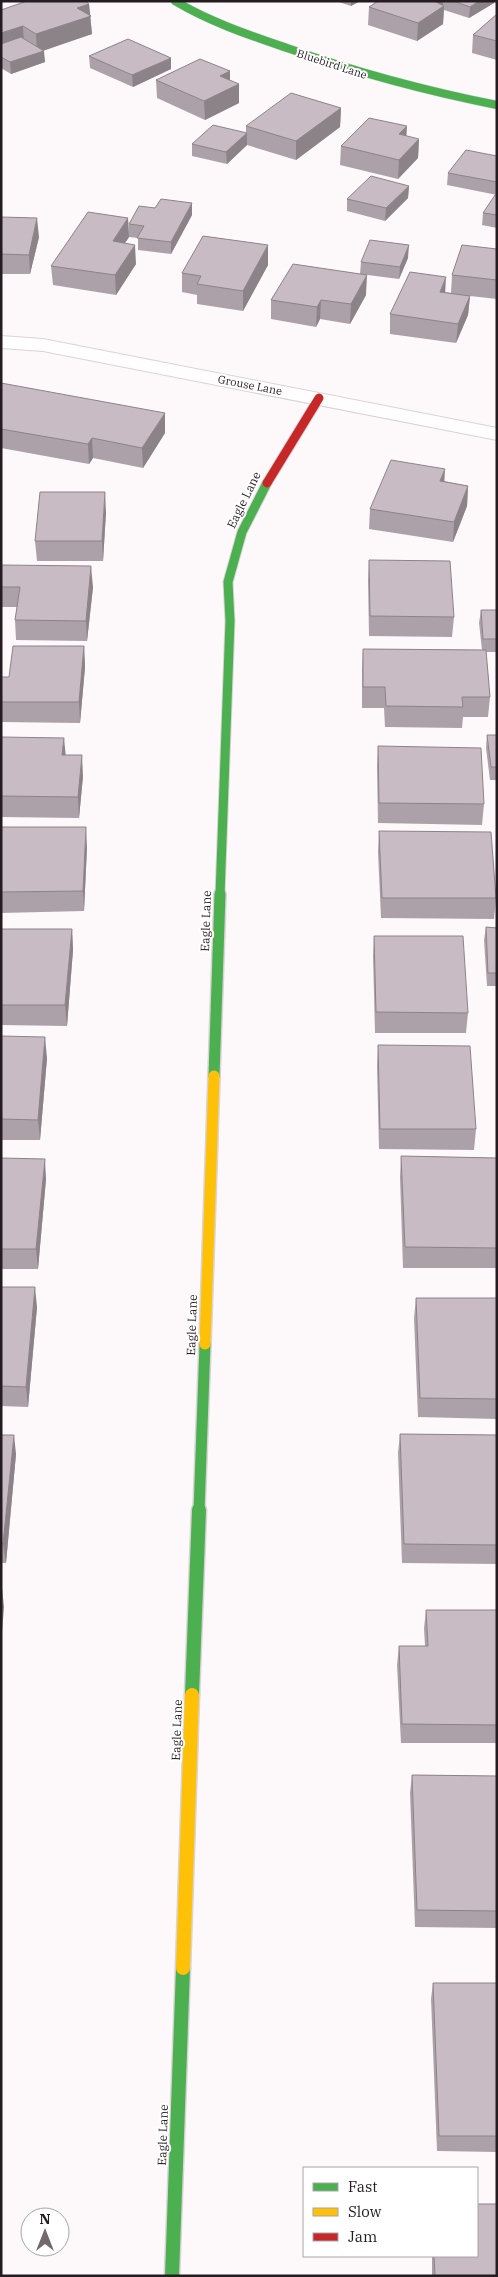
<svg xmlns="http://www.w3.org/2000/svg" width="498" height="2277" font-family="'IBM Plex Serif',serif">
<rect width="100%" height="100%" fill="#fdf9fb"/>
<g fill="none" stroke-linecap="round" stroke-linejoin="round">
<defs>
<path id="street" d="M 1,336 L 43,339 L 497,428 L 497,440 L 43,351 L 1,348 Z"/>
<path id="fast-far3" d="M 175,1 C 210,22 249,35 287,48 C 356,72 426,91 497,105"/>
<path id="fast-far2" d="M 220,895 L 230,621 L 228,582 L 242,532 L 267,483"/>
<path id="fast-far1" d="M 214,1076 L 220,894
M 199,1511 L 205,1344"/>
<path id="fast" d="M 192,1695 L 199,1510
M 172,2276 L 183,1968"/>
<path id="slow-far1" d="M 205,1344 L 214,1076"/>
<path id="slow" d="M 183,1968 L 192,1695"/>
<path id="jam" d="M 267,483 L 319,398"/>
</defs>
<!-- street casing -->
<use href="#street" stroke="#dad3d7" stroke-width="2"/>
<!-- fast-far3 casing -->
<use href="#fast-far3" stroke="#dad3d7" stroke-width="9"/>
<!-- fast-far2 casing -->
<use href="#fast-far2" stroke="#dad3d7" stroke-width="11"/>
<!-- fast-far1 casing -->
<use href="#fast-far1" stroke="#dad3d7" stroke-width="14"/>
<!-- fast casing -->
<use href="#fast" stroke="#dad3d7" stroke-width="17"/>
<!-- slow-far1 casing -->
<use href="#slow-far1" stroke="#dad3d7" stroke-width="14"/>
<!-- slow casing -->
<use href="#slow" stroke="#dad3d7" stroke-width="17"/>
<!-- jam casing -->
<use href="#jam" stroke="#dad3d7" stroke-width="11"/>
<!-- street -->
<use href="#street" fill="#fffefe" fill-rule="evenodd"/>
<!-- fast-far3 -->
<use href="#fast-far3" stroke="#4caf50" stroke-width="8"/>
<!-- fast-far2 -->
<use href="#fast-far2" stroke="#4caf50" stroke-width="9"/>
<!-- fast-far1 -->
<use href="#fast-far1" stroke="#4caf50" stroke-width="11"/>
<!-- fast -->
<use href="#fast" stroke="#4caf50" stroke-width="14"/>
<!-- slow-far1 -->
<use href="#slow-far1" stroke="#ffc107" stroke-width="11"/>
<!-- slow -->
<use href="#slow" stroke="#ffc107" stroke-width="14"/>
<!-- jam -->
<use href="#jam" stroke="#c62828" stroke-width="9"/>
</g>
<!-- wall -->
<path fill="#aca1a8" d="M 336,1 L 360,1 L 351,6 Z
M 378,1 L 494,1 L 494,3 L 469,18 L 444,10 L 443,24 L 417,41 L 368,25 L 369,7 Z
M 89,4 L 92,34 L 43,50 L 45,62 L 11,74 L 1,68 L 1,10 Z
M 497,14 L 497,60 L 472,53 L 473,35 Z
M 89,56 L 171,69 L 133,87 L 90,68 Z
M 230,71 L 230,80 L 239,103 L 205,120 L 157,98 L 156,80 Z
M 341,108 L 340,127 L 296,160 L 247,145 L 227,164 L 192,156 L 192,144 L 246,133 L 246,126 Z
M 419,139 L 418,158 L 398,179 L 340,165 L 341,146 Z
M 497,156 L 497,195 L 447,185 L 448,173 Z
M 409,186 L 408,198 L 385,221 L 347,211 L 347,199 Z
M 497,195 L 497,228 L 482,225 L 483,213 Z
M 155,208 L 192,215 L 171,254 L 138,250 L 138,238 L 129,237 L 129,224 Z
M 1,217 L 39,237 L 30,274 L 1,274 Z
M 128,218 L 129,237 L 125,243 L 136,264 L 116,295 L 53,285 L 51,266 Z
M 497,249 L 497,299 L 470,296 L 468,315 L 456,343 L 390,334 L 390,314 L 445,292 L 451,293 L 452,275 Z
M 408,258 L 399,279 L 360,274 L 361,262 Z
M 268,265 L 243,311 L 197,304 L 197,295 L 182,292 L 182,273 Z
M 366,295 L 350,324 L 320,319 L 316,327 L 271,319 L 271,300 Z
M 1,383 L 165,433 L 143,468 L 93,458 L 89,464 L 1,448 Z
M 444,481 L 468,486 L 467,506 L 453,542 L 369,529 L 370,509 Z
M 106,512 L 103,561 L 37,561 L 35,541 Z
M 369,560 L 454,617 L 452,637 L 369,636 L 368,580 Z
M 1,565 L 93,587 L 87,641 L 16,640 L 15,620 L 17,607 L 1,607 Z
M 481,610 L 497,610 L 497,652 L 486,652 L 490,697 L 488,717 L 463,717 L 462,728 L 385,727 L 384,708 L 362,708 L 362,669 L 363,649 L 482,650 L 479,623 Z
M 84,646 L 85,667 L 80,723 L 1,722 L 1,677 L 9,677 Z
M 487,735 L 497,735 L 497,780 L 490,780 L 486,748 Z
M 1,737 L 66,755 L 83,776 L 79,818 L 1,817 Z
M 378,746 L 484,804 L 482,825 L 378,823 L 377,766 Z
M 1,827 L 87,847 L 84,911 L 1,913 Z
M 379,831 L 496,898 L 494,919 L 381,918 L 378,852 Z
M 486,927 L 497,928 L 497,986 L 487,986 L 484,940 Z
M 1,929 L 72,929 L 73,950 L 67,1026 L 1,1025 Z
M 374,936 L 468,1013 L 466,1033 L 375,1033 L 373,956 Z
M 1,1036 L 47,1058 L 40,1140 L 1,1140 Z
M 378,1045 L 476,1129 L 474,1150 L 379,1149 L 377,1066 Z
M 401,1156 L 497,1158 L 497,1268 L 403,1268 L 400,1177 Z
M 1,1158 L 46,1179 L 38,1269 L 1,1269 Z
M 1,1287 L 37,1307 L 28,1407 L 1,1406 Z
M 416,1298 L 497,1298 L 497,1419 L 418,1417 L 414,1318 Z
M 400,1434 L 497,1435 L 497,1564 L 402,1563 L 398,1453 Z
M 1,1435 L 16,1454 L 6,1563 L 1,1563 Z
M 426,1610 L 497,1610 L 497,1743 L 401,1743 L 397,1665 L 399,1646 L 425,1646 L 424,1628 Z
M 412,1775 L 497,1776 L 497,1928 L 415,1927 L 410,1793 Z
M 433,1983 L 497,1983 L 497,2152 L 437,2151 L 431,1999 Z
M 432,2256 L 477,2256 L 497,2276 L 432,2276 Z"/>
<!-- shaded-wall -->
<path fill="#8c8388" d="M 351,1 L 360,1 L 351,6 Z
M 431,1 L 443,1 L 443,7 L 444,6 L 443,24 L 417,41 L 418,23 Z
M 479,1 L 494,1 L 494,3 L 469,18 L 470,7 Z
M 89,4 L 92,34 L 37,53 L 36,34 L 77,8 Z
M 23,26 L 24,44 L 1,51 L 1,33 Z
M 44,51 L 45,62 L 11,74 L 10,62 Z
M 171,58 L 171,69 L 133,87 L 132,75 Z
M 230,71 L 230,88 L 239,84 L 239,103 L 205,120 L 204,101 L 220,76 Z
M 341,108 L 340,127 L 296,160 L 296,141 Z
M 407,126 L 406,145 L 399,134 Z
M 247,133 L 247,145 L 227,164 L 226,152 Z
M 419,139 L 418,158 L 398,179 L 399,160 Z
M 409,186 L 408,198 L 385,221 L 386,208 Z
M 192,203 L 192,215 L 171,254 L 171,242 Z
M 37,218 L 39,237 L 30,274 L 29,255 Z
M 128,218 L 129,237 L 114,260 L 113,241 Z
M 135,245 L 136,264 L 116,295 L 115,275 Z
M 268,245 L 268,265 L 243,311 L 243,291 Z
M 409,245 L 408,258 L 399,279 L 400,267 Z
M 367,275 L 366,295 L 350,324 L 351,304 Z
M 446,277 L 445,296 L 440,292 Z
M 470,296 L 468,315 L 456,343 L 458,324 Z
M 321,300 L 320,319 L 316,327 L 317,307 Z
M 165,413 L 165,433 L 143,468 L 142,448 Z
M 92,438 L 93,458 L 89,464 L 88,444 Z
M 445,469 L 444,489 L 440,481 Z
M 468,486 L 467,506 L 453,542 L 454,522 Z
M 105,492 L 106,512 L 103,561 L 102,541 Z
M 91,566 L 93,587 L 87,641 L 86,621 Z
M 84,646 L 85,667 L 80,723 L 79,702 Z
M 64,738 L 66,758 L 62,755 Z
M 82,755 L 83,776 L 79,818 L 78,797 Z
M 86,827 L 87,847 L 84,911 L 83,891 Z
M 72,929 L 73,950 L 67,1026 L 65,1005 Z
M 45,1037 L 47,1058 L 40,1140 L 38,1120 Z
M 45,1159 L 46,1179 L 38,1269 L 36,1249 Z
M 35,1287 L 37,1307 L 28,1407 L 26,1387 Z
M 14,1435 L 16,1454 L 6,1563 L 3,1544 Z
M 2,1588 L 4,1607 L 1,1645 L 1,1595 Z"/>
<!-- building -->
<path fill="#c8bbc3" stroke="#8c8388" d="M 27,1 L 85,1 L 89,4 L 77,8 L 91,16 L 36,34 L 23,26 L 1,33 L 1,10 Z
M 378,1 L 434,1 L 444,6 L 418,23 L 369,7 Z
M 453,1 L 479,1 L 470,7 Z
M 497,14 L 497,41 L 473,35 Z
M 21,37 L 44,51 L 10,62 L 1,57 L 1,44 Z
M 128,39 L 171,58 L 132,75 L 89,56 Z
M 200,59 L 230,71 L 220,76 L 239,84 L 204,101 L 156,80 Z
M 291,93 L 341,108 L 296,141 L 246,126 Z
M 369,118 L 407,126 L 399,134 L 419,139 L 399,160 L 341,146 Z
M 213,125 L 247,133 L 226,152 L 192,144 Z
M 466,150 L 497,156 L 497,182 L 448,173 Z
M 371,176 L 409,186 L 386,208 L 347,199 Z
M 495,195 L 497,195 L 497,215 L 483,213 Z
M 161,199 L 192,203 L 171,242 L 137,238 L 144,226 L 129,224 L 139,206 L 155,208 Z
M 88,212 L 128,218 L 113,241 L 135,245 L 115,275 L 51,266 Z
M 1,217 L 37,218 L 29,255 L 1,254 Z
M 203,236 L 268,245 L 243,291 L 197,284 L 201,276 L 182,273 Z
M 370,240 L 409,245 L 400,267 L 361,262 Z
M 462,245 L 497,249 L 497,280 L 452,275 Z
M 293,264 L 367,275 L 351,304 L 321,300 L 317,307 L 271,300 Z
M 410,272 L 446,277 L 440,292 L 470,296 L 458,324 L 390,314 Z
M 1,383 L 165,413 L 142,448 L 92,438 L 88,444 L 1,429 Z
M 391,460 L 445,469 L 440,481 L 468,486 L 454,522 L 370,509 Z
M 40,492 L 105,492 L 102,541 L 35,541 Z
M 369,560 L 450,561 L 454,617 L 370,616 Z
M 1,565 L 91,566 L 86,621 L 15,620 L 20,587 L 1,587 Z
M 481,610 L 497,610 L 497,639 L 483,639 Z
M 13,646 L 84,646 L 79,702 L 1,702 L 1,677 L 9,677 Z
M 363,649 L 486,650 L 490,697 L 462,697 L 463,707 L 386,706 L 385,687 L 363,687 Z
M 487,735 L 497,735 L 497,767 L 491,767 Z
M 1,737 L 64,738 L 62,755 L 82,755 L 78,797 L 1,796 Z
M 378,746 L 481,748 L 484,804 L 379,803 Z
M 1,827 L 86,827 L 83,891 L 1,892 Z
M 379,831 L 491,832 L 496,898 L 382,898 Z
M 486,927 L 497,928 L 497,973 L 488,973 Z
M 1,929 L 72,929 L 65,1005 L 1,1005 Z
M 374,936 L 463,936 L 468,1013 L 376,1012 Z
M 1,1036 L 45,1037 L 38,1120 L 1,1119 Z
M 378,1045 L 470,1046 L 476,1129 L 380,1129 Z
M 401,1156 L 497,1158 L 497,1248 L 405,1247 Z
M 1,1158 L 45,1159 L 36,1249 L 1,1249 Z
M 1,1287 L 35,1287 L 26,1387 L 1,1386 Z
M 416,1298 L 497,1298 L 497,1399 L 420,1398 Z
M 400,1434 L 497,1435 L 497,1545 L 404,1544 Z
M 1,1435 L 14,1435 L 3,1544 L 1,1544 Z
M 426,1610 L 497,1610 L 497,1725 L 402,1724 L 399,1646 L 428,1646 Z
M 412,1775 L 497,1776 L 497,1911 L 417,1910 Z
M 433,1983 L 497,1983 L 497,2136 L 439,2136 Z
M 477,2204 L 497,2204 L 497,2276 L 435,2276 L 434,2256 L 477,2256 Z"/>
<g text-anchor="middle" stroke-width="4" stroke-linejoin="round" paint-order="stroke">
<!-- far-street labels -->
<g font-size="11" fill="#251c22" stroke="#fff">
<text transform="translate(332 64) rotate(18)" y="4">Bluebird Lane</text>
<text transform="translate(250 385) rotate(11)" y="4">Grouse Lane</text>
</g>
<!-- street labels -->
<g font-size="12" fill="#251c22" stroke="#fff">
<text transform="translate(244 500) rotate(-64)" y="4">Eagle Lane</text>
<text transform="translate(206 921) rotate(-88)" y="4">Eagle Lane</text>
<text transform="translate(192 1325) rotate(-88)" y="4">Eagle Lane</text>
<text transform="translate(177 1730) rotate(-88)" y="4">Eagle Lane</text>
<text transform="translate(163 2135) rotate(-88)" y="4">Eagle Lane</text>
</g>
</g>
<!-- border -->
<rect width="498" height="2277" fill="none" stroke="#251c22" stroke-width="5"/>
<!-- legend -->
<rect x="303" y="2167" width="175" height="90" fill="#ffffff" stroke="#a8a4a7"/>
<rect x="313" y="2183" width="25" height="8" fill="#4caf50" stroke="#a8a4a7"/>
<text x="348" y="2192" font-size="15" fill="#251c22">Fast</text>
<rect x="313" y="2208" width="25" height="8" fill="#ffc107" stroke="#a8a4a7"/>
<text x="348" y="2217" font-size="15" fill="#251c22">Slow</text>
<rect x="313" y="2233" width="25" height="8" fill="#c62828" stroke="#a8a4a7"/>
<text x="348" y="2242" font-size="15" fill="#251c22">Jam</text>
<!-- north arrow -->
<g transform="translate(45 2232)"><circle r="24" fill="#ffffff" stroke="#a8a4a7"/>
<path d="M0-4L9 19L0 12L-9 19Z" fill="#71696e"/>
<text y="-8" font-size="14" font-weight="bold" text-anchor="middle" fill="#251c22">N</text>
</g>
</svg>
